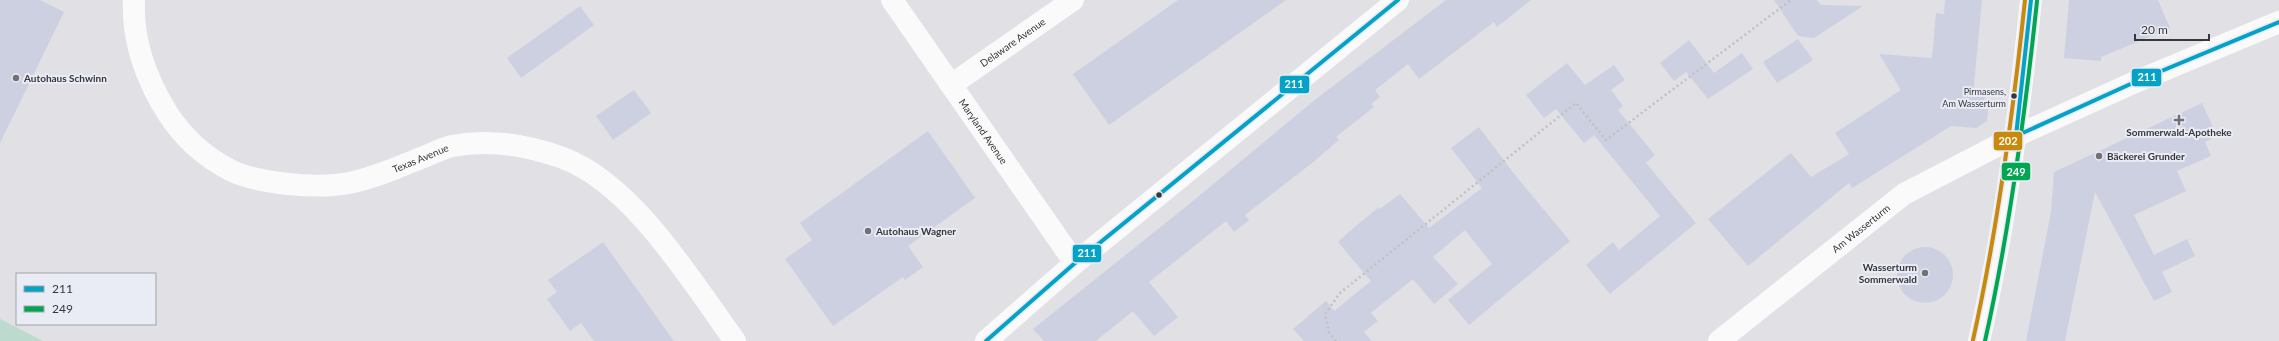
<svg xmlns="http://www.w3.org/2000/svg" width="2279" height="341" font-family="Lato,sans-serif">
<rect width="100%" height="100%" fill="#e0e0e5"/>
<!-- green -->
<path fill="#bcdace" d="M 0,319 L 43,341 L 0,341 Z"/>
<!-- building -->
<path fill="#cdd0e0" d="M 0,0 L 40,0 L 64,12 L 0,143 Z
M 1178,0 L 1286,0 L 1109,125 L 1073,74 Z
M 1446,0 L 1531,0 L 1497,27 L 1494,22 L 1419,79 L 1408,64 L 1375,90 L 1380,97 L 1371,104 L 1374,107 L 1336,137 L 1339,140 L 1312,163 L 1245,215 L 1249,220 L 1234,232 L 1226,221 L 1149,282 L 1178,317 L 1154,336 L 1133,311 L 1096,341 L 1044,341 L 1033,329 L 1188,205 L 1316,99 Z
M 1774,0 L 1817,0 L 1821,5 L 1863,6 L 1814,38 L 1798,36 Z
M 1945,0 L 1982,0 L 1973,95 L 1985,97 L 1984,106 L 1988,110 L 1987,121 L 1976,128 L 1951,126 L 1852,188 L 1849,183 L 1748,266 L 1708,219 L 1791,153 L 1811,177 L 1849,154 L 1835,133 L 1901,90 L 1879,54 L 1932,58 L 1936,13 L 1944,14 Z
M 2069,0 L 2158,0 L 2170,28 L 2101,57 L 2101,61 L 2064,58 Z
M 580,6 L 594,25 L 521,78 L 507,58 Z
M 1798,39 L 1813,60 L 1777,83 L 1763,62 Z
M 1689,40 L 1714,73 L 1742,53 L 1753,69 L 1708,99 L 1686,72 L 1674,81 L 1660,63 Z
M 1567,63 L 1585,85 L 1614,65 L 1625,80 L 1611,90 L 1623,106 L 1618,110 L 1655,155 L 1646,163 L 1696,223 L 1610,294 L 1586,265 L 1613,242 L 1619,250 L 1660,216 L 1594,135 L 1584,143 L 1556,109 L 1544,118 L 1526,95 Z
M 634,90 L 651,113 L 613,140 L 596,116 Z
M 2202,103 L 2217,136 L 2205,142 L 2211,156 L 2177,171 L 2186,191 L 2134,215 L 2154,255 L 2187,239 L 2195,256 L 2162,272 L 2172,292 L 2154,301 L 2095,192 L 2065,341 L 2026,341 L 2051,212 L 2054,172 Z
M 1479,127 L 1515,175 L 1570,241 L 1469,325 L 1448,300 L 1492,264 L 1465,230 L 1433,257 L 1458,284 L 1434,304 L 1413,279 L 1371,313 L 1378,321 L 1364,332 L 1372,341 L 1304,341 L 1293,329 L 1326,301 L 1334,311 L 1371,281 L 1338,242 L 1351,230 L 1379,207 L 1380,209 L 1400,194 L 1429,228 L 1482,188 L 1451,148 Z
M 928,131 L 975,198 L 908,246 L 923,267 L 905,280 L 903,277 L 833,326 L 785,259 L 812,240 L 800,223 Z
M 603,242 L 674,341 L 594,341 L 581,323 L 570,331 L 547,299 L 557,292 L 548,280 Z
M1897 275a28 28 0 1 1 56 0a28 28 0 1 1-56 0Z"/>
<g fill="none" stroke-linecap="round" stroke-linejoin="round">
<!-- path -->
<path stroke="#c0c1c3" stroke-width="2.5" stroke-dasharray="2 3" stroke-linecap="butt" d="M 1336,341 L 1329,332 L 1325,314 L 1340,293 L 1576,103 L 1606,140 L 1791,0"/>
<!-- minor -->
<g stroke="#fafafb" stroke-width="22">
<path id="s1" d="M 134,0 C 132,41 146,79 168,114 C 183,137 205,157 230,170 C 258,184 319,189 349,183 C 375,178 401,166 426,156 C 434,153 443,148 452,146 C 489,139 528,145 563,158 C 633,184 692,282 735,341"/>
<path id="s2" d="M 892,0 L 1075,263"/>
<path id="s3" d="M 951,85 L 1073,0"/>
<path d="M 986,341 L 1075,263 L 1398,0"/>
<path id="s4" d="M 1719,341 L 1904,194 L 2016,136 L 2135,82 L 2279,22"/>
</g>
<!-- major -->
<path stroke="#fafafb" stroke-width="22" d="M 1979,341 C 2005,228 2019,115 2031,0"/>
<defs>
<path id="bus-1" d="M 2016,136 L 2135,82 L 2279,22
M 2016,136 L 2031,0
M 986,341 L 1075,263 L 1398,0"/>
<path id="bus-2" d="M 1985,341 C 2010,229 2025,115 2037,1"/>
<path id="bus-3" d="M 1973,340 C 1998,227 2013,114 2025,0"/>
</defs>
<!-- bus-1 casing -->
<use href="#bus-1" stroke="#eaecf5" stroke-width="7"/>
<!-- bus-2 casing -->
<use href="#bus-2" stroke="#eaecf5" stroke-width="7"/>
<!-- bus-3 casing -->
<use href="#bus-3" stroke="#eaecf5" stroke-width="7"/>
<!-- bus-1 -->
<use href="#bus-1" stroke="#03a3c7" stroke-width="4"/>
<!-- bus-2 -->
<use href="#bus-2" stroke="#00a651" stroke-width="4"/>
<!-- bus-3 -->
<use href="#bus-3" stroke="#c78a0e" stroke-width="4"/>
</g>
<!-- markers -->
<g fill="#727276" stroke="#eaecf5" stroke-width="1.5">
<circle cx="16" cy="78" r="4"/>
<path d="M2177 114h4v4h4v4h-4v4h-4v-4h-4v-4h4z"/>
<circle cx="2099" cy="156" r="4"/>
<circle cx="868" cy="231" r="4"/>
<circle cx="1925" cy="273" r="4"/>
</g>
<g fill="#36373a" stroke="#eaecf5" stroke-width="1.5">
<circle cx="2014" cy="96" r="3.5"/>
<circle cx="1159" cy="195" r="3.5"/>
</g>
<g text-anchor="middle" stroke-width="4" stroke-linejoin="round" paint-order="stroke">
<!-- bus labels -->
<g font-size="9" fill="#36373a" stroke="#eaecf5" text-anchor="end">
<text x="2006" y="95">Pirmasens,<tspan x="2006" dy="12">Am Wasserturm</tspan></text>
</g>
<!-- street labels -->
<g font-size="10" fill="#36373a" stroke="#eaecf5">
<text dy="4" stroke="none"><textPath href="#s3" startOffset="75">Delaware Avenue</textPath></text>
<text dy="4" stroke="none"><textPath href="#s2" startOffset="160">Maryland Avenue</textPath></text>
<text dy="4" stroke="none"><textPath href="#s1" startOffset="402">Texas Avenue</textPath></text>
<text dy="4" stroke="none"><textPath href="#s4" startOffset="181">Am Wasserturm</textPath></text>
</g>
<!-- poi labels -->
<g font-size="10" font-weight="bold" fill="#36373a" stroke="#eaecf5" text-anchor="start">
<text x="24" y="82">Autohaus Schwinn</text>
<text x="2179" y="136" text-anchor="middle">Sommerwald-Apotheke</text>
<text x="2107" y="160">Bäckerei Grunder</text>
<text x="876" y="235">Autohaus Wagner</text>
<text x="1917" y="271" text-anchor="end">Wasserturm<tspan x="1917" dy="12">Sommerwald</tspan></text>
</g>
</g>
<g stroke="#eaecf5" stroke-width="1.5">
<rect x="2131" y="68" width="31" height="19" rx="4" fill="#03a3c7"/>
<rect x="1279" y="75" width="31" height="19" rx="4" fill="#03a3c7"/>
<rect x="1993" y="131" width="30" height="20" rx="4" fill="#c78a0e"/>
<rect x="2001" y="162" width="30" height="19" rx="4" fill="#00a651"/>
<rect x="1072" y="244" width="30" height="19" rx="4" fill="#03a3c7"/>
</g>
<g font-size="11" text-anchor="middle" font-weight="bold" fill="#fff">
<text x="2147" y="81">211</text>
<text x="1294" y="88">211</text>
<text x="2008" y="145">202</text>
<text x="2016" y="176">249</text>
<text x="1087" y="257">211</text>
</g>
<!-- legend -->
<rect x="16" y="273" width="140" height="52" fill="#eaecf5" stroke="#a2a4aa"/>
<rect x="24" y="286" width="20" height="6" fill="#03a3c7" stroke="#a2a4aa"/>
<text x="52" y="293" font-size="12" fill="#36373a">211</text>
<rect x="24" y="306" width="20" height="6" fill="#00a651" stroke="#a2a4aa"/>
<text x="52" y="313" font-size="12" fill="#36373a">249</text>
<!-- scale -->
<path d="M2135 34v6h74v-6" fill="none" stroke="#36373a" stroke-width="2"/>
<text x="2141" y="34" font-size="12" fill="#36373a" stroke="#eaecf5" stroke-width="3" paint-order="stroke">20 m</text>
</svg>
